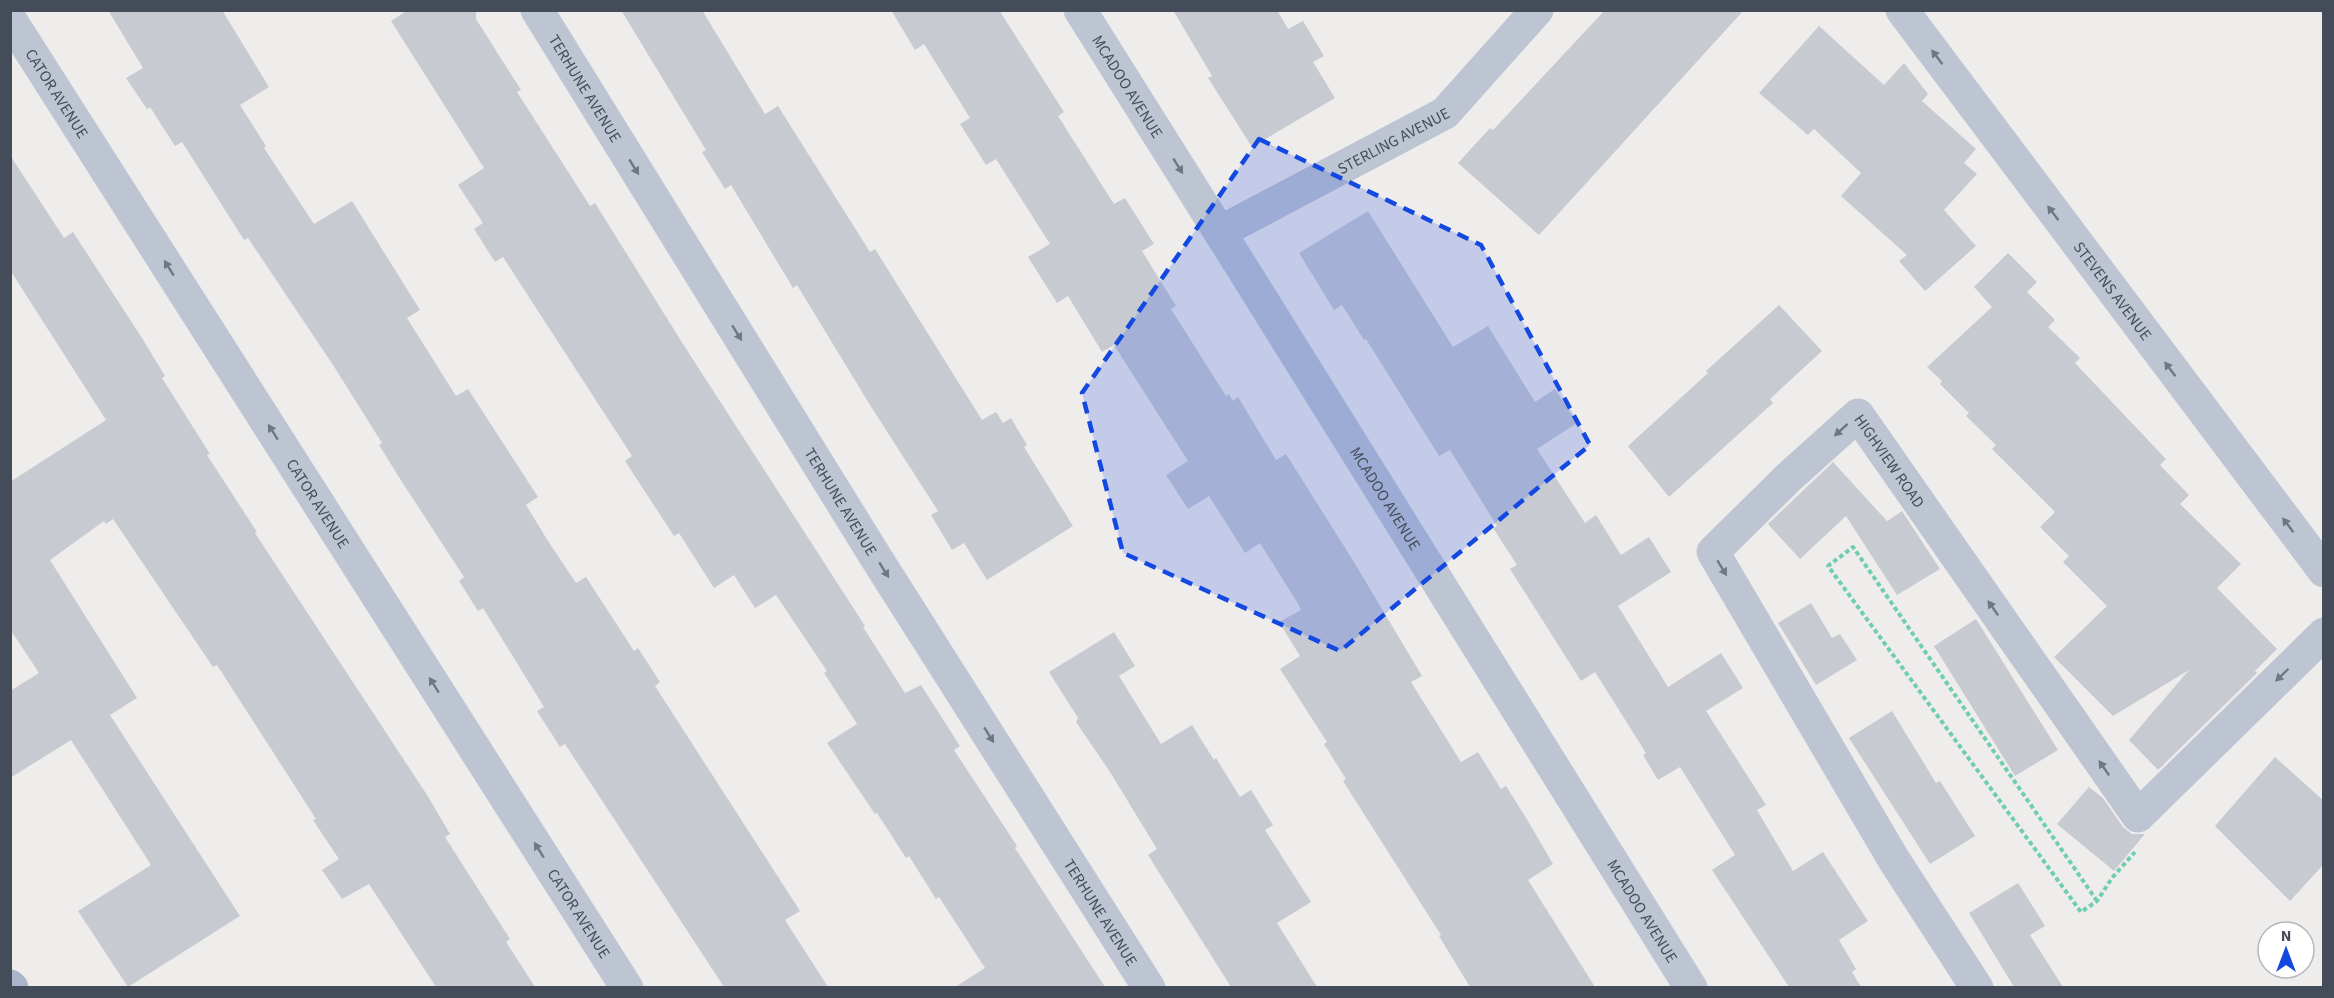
<svg xmlns="http://www.w3.org/2000/svg" width="2334" height="998" font-family="'Source Sans 3',sans-serif">
<rect width="100%" height="100%" fill="#efecec"/>
<!-- building -->
<path fill="#c8cad2" d="M 108,10 L 222,10 L 269,87 L 240,105 L 266,146 L 264,148 L 314,224 L 352,201 L 420,310 L 407,318 L 456,396 L 468,389 L 538,497 L 526,505 L 548,541 L 576,583 L 586,577 L 634,651 L 638,648 L 660,682 L 655,686 L 800,911 L 785,920 L 828,987 L 724,987 L 565,744 L 560,747 L 537,711 L 544,707 L 483,608 L 478,611 L 459,581 L 464,577 L 402,482 L 379,445 L 382,443 L 333,365 L 248,238 L 244,240 L 182,142 L 175,146 L 150,107 L 147,109 L 126,78 L 143,68 Z
M 408,10 L 476,10 L 476,19 L 521,90 L 517,92 L 590,206 L 595,203 L 683,344 L 865,626 L 863,627 L 905,693 L 921,685 L 960,746 L 954,750 L 1017,846 L 1015,848 L 1105,987 L 955,987 L 985,968 L 939,897 L 936,899 L 909,856 L 906,858 L 877,813 L 875,814 L 827,743 L 857,724 L 824,673 L 827,671 L 776,595 L 755,608 L 734,575 L 714,588 L 679,533 L 674,536 L 625,461 L 632,456 L 503,257 L 495,262 L 474,229 L 483,223 L 458,185 L 484,168 L 391,21 Z
M 621,10 L 702,10 L 765,114 L 778,106 L 870,252 L 875,249 L 982,420 L 996,412 L 1003,423 L 1011,418 L 1027,445 L 1024,447 L 1073,526 L 987,580 L 964,543 L 952,550 L 931,515 L 938,511 L 870,405 L 797,285 L 793,288 L 731,185 L 725,189 L 702,152 L 706,150 Z
M 891,10 L 999,10 L 1064,112 L 1058,116 L 1114,204 L 1125,198 L 1154,244 L 1142,251 L 1176,306 L 1171,309 L 1226,396 L 1229,394 L 1233,401 L 1238,397 L 1276,460 L 1286,454 L 1354,562 L 1422,676 L 1411,682 L 1461,762 L 1478,752 L 1501,789 L 1506,786 L 1528,821 L 1553,864 L 1528,880 L 1595,987 L 1470,987 L 1439,936 L 1441,935 L 1343,781 L 1346,779 L 1324,744 L 1327,742 L 1280,669 L 1300,656 L 1279,622 L 1301,610 L 1297,602 L 1260,543 L 1245,553 L 1209,496 L 1188,509 L 1166,475 L 1188,461 L 1114,345 L 1102,352 L 1068,296 L 1057,303 L 1028,257 L 1050,244 L 996,159 L 986,165 L 960,124 L 970,118 L 924,44 L 915,50 Z
M 1173,10 L 1277,10 L 1288,29 L 1303,21 L 1324,56 L 1313,62 L 1335,98 L 1252,147 L 1208,78 L 1212,76 Z
M 1605,10 L 1744,10 L 1539,235 L 1458,163 L 1490,128 L 1493,130 Z
M 1819,26 L 1884,85 L 1904,63 L 1928,94 L 1922,101 L 1976,149 L 1964,163 L 1977,174 L 1944,210 L 1976,246 L 1925,291 L 1899,261 L 1907,255 L 1841,196 L 1861,173 L 1814,129 L 1808,135 L 1759,93 Z
M 10,155 L 64,238 L 73,232 L 142,338 L 165,376 L 162,378 L 210,454 L 207,455 L 257,532 L 255,533 L 427,795 L 450,834 L 445,837 L 510,939 L 506,942 L 535,987 L 436,987 L 369,884 L 342,899 L 322,870 L 339,859 L 313,820 L 316,819 L 217,665 L 213,667 L 113,519 L 106,524 L 104,521 L 50,560 L 137,698 L 110,715 L 240,916 L 128,987 L 78,911 L 151,865 L 71,740 L 10,778 L 10,691 L 39,673 L 10,629 L 10,482 L 106,420 L 10,270 Z
M 1368,211 L 1453,347 L 1488,326 L 1535,402 L 1555,389 L 1577,423 L 1537,449 L 1585,523 L 1596,515 L 1621,555 L 1649,537 L 1671,572 L 1618,606 L 1668,687 L 1721,653 L 1743,688 L 1706,711 L 1766,805 L 1757,810 L 1793,871 L 1823,852 L 1868,921 L 1839,940 L 1856,969 L 1852,972 L 1861,987 L 1789,987 L 1712,870 L 1735,855 L 1680,767 L 1658,780 L 1643,755 L 1646,753 L 1595,672 L 1581,681 L 1510,569 L 1517,565 L 1493,528 L 1497,526 L 1450,450 L 1439,456 L 1366,339 L 1364,340 L 1342,305 L 1334,310 L 1299,253 Z
M 2008,253 L 2037,282 L 2027,292 L 2055,320 L 2048,327 L 2080,358 L 2075,363 L 2166,459 L 2160,465 L 2189,495 L 2180,504 L 2241,564 L 2217,588 L 2277,649 L 2255,671 L 2257,673 L 2158,770 L 2129,740 L 2189,670 L 2113,716 L 2054,657 L 2107,606 L 2063,562 L 2069,556 L 2040,527 L 2055,512 L 1992,449 L 1996,445 L 1966,416 L 1969,413 L 1940,384 L 1942,381 L 1927,367 L 1992,307 L 1974,287 Z
M 1779,305 L 1822,351 L 1770,399 L 1773,403 L 1669,497 L 1628,446 L 1708,373 L 1706,371 Z
M 1833,462 L 1887,521 L 1902,511 L 1940,569 L 1897,595 L 1846,516 L 1800,559 L 1768,524 Z
M 1811,603 L 1832,638 L 1840,634 L 1857,660 L 1816,685 L 1778,623 Z
M 1976,619 L 2058,750 L 2015,776 L 1934,646 Z
M 1114,632 L 1135,666 L 1119,676 L 1161,744 L 1192,725 L 1214,760 L 1216,758 L 1240,797 L 1251,790 L 1273,825 L 1265,830 L 1311,902 L 1277,923 L 1317,987 L 1231,987 L 1148,855 L 1157,849 L 1110,772 L 1076,722 L 1078,718 L 1049,672 Z
M 1892,711 L 1936,783 L 1940,781 L 1975,836 L 1930,864 L 1849,738 Z
M 2275,757 L 2324,801 L 2324,864 L 2290,901 L 2215,826 Z
M 2089,787 L 2103,798 L 2123,827 L 2132,834 L 2145,834 L 2114,871 L 2057,824 Z
M 2018,883 L 2045,926 L 2030,935 L 2063,987 L 2014,987 L 1969,913 Z"/>
<g fill="none" stroke-linecap="round" stroke-linejoin="round">
<!-- path -->
<path stroke="#6fceb0" stroke-width="4" stroke-dasharray="4.5 3" stroke-linecap="butt" d="M 2097,901 L 1853,547 L 1828,566 L 2081,912 L 2097,901 L 2112,878 L 2135,852"/>
<!-- minor -->
<g stroke="#bec5d2" stroke-width="33">
<path id="s1" d="M 537,10 L 875,556 L 1149,988"/>
<path id="s2" d="M 1080,10 L 1241,266 L 1691,988"/>
<path id="s3" d="M 1902,10 L 2324,571"/>
<path id="s4" d="M 10,19 L 627,988"/>
<path id="s5" d="M 1220,232 L 1445,113 L 1537,10"/>
<path id="s6" d="M 1977,988 L 1894,860 L 1713,552 L 1788,478 L 1858,415 L 2138,816 L 2324,634"/>
</g>
<!-- major -->
<path stroke="#aab5cc" stroke-width="33" d="M 10,986 L 12,988"/>
</g>
<!-- one-way arrows -->
<defs><path id="oneway-solid" d="M-6-.8H1V-3.2L6.5 0L1 3.2V.8H-6Z" transform="scale(1.5)"/></defs>
<g fill="#6f7684">
<use href="#oneway-solid" transform="translate(1937 57) rotate(-127)"/>
<use href="#oneway-solid" transform="translate(1178 166) rotate(58)"/>
<use href="#oneway-solid" transform="translate(634 167) rotate(58)"/>
<use href="#oneway-solid" transform="translate(2053 213) rotate(-127)"/>
<use href="#oneway-solid" transform="translate(169 268) rotate(-122)"/>
<use href="#oneway-solid" transform="translate(737 333) rotate(58)"/>
<use href="#oneway-solid" transform="translate(2170 369) rotate(-127)"/>
<use href="#oneway-solid" transform="translate(1841 430) rotate(138)"/>
<use href="#oneway-solid" transform="translate(273 432) rotate(-122)"/>
<use href="#oneway-solid" transform="translate(2288 525) rotate(-127)"/>
<use href="#oneway-solid" transform="translate(1722 568) rotate(59)"/>
<use href="#oneway-solid" transform="translate(884 570) rotate(58)"/>
<use href="#oneway-solid" transform="translate(1993 608) rotate(-125)"/>
<use href="#oneway-solid" transform="translate(2282 675) rotate(136)"/>
<use href="#oneway-solid" transform="translate(434 685) rotate(-122)"/>
<use href="#oneway-solid" transform="translate(989 735) rotate(58)"/>
<use href="#oneway-solid" transform="translate(2104 768) rotate(-125)"/>
<use href="#oneway-solid" transform="translate(539 850) rotate(-122)"/>
</g>
<!-- marked area -->
<path fill="#1449e1" fill-opacity="0.2" stroke="#1449e1" stroke-width="4.5" stroke-dasharray="12 8" stroke-linejoin="round" d="M 1259,139 L 1481,245 L 1590,445 L 1340,651 L 1123,553 L 1082,393 Z"/>
<g text-anchor="middle" stroke-width="5" stroke-linejoin="round" paint-order="stroke">
<!-- street labels -->
<g font-size="16" fill="#444c5a" stroke="#fff">
<text dy="6" stroke="none"><textPath href="#s2" startOffset="90">MCADOO AVENUE</textPath></text>
<text dy="6" stroke="none"><textPath href="#s1" startOffset="92">TERHUNE AVENUE</textPath></text>
<text dy="6" stroke="none"><textPath href="#s4" startOffset="88">CATOR AVENUE</textPath></text>
<text dy="6" stroke="none"><textPath href="#s5" startOffset="196">STERLING AVENUE</textPath></text>
<text dy="6" stroke="none"><textPath href="#s3" startOffset="351">STEVENS AVENUE</textPath></text>
<text dy="6" stroke="none"><textPath href="#s6" startOffset="765">HIGHVIEW ROAD</textPath></text>
<text dy="6" stroke="none"><textPath href="#s2" startOffset="576">MCADOO AVENUE</textPath></text>
<text dy="6" stroke="none"><textPath href="#s1" startOffset="578">TERHUNE AVENUE</textPath></text>
<text dy="6" stroke="none"><textPath href="#s4" startOffset="574">CATOR AVENUE</textPath></text>
<text dy="6" stroke="none"><textPath href="#s1" startOffset="1064">TERHUNE AVENUE</textPath></text>
<text dy="6" stroke="none"><textPath href="#s2" startOffset="1062">MCADOO AVENUE</textPath></text>
<text dy="6" stroke="none"><textPath href="#s4" startOffset="1060">CATOR AVENUE</textPath></text>
</g>
</g>
<!-- border -->
<rect width="2334" height="998" fill="none" stroke="#444c5a" stroke-width="24"/>
<!-- north arrow -->
<g transform="translate(2286 950)"><circle r="28" fill="#ffffff" stroke="#b4b7bd" stroke-width="1.5"/>
<path d="M0-4.5L10 22L0 15L-10 22Z" fill="#1449e1"/>
<text y="-9" font-size="16" font-weight="bold" text-anchor="middle" fill="#444c5a">N</text>
</g>
</svg>
